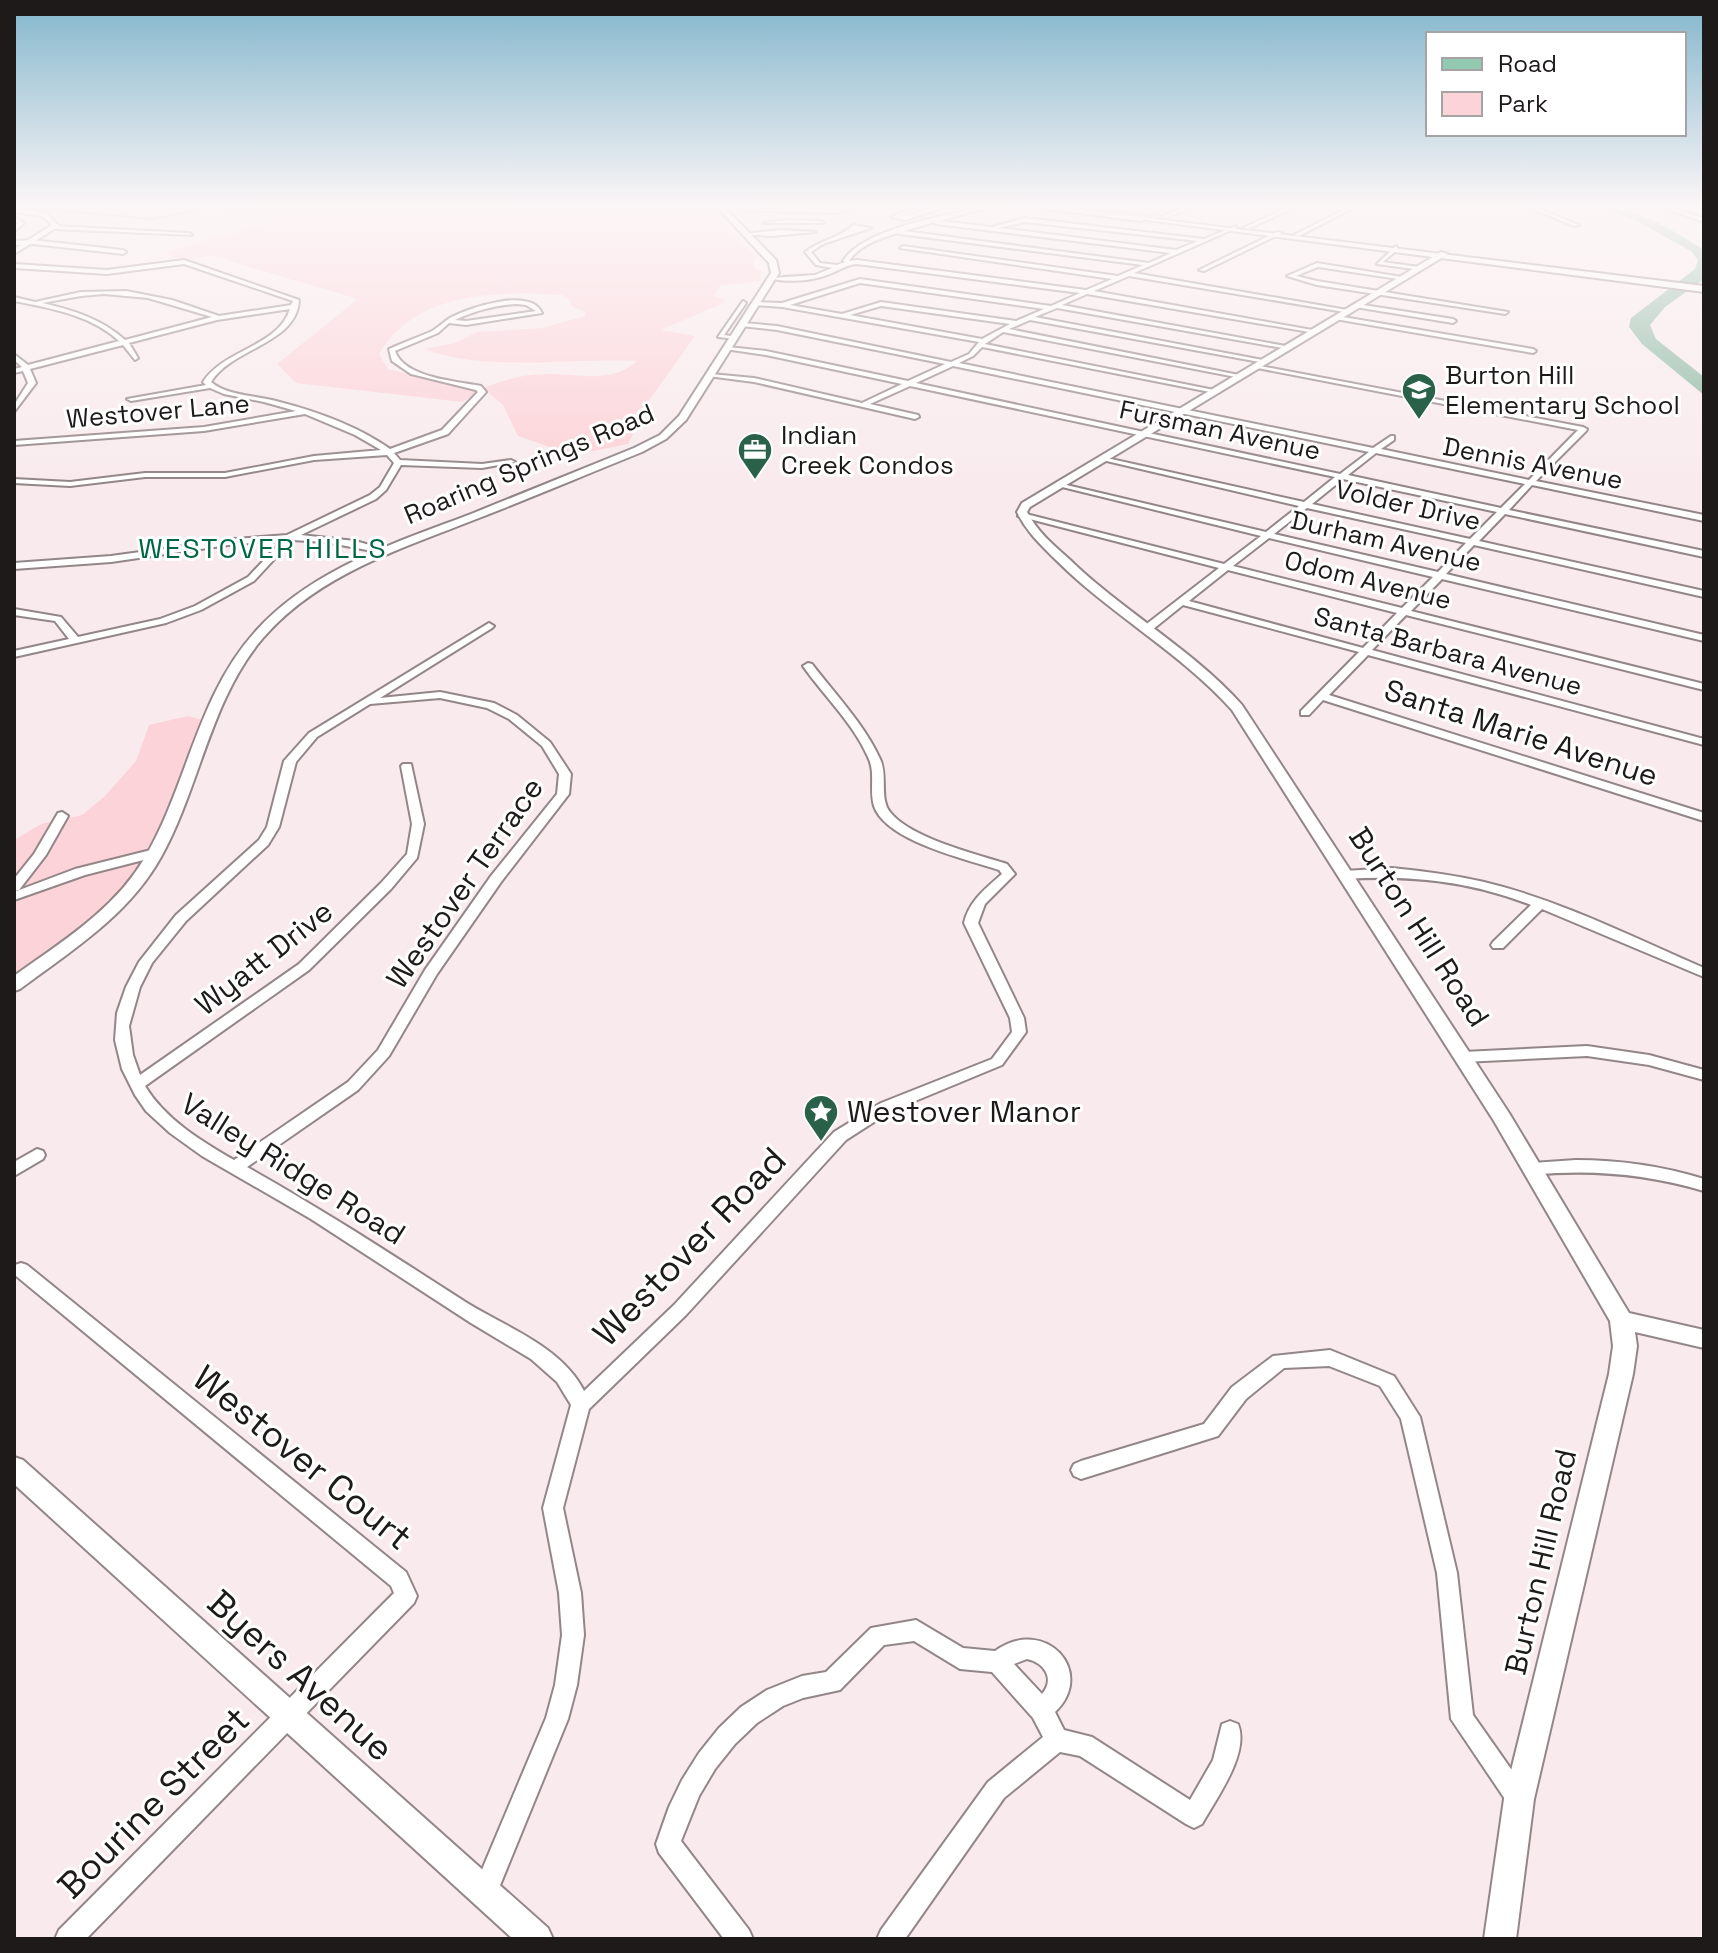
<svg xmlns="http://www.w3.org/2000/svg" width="1718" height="1953" font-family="'Space Grotesk',sans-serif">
<rect width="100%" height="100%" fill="#f9ebed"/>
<!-- green -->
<path fill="#fcd3d8" d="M 217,207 L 708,207 L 757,257 L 753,261 L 754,268 L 761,271 L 760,281 L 720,286 L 713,296 L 725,299 L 723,303 L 661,330 L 695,336 L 630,427 L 635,430 L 628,444 L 573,455 L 518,436 L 503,405 L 483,388 C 504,380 523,374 546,374 C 577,373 611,385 637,361 C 575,358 480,372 425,349 L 455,343 L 477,332 L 542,328 L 585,316 L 585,312 L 571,306 L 570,300 L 562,295 C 497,291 416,291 379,354 L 388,369 L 474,389 L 475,394 L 462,402 L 296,383 L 277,364 L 358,299 L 213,256 L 182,260 L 164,253 L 277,220 L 277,216 L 220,213 Z
M 188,716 L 209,722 L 163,829 L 126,884 L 85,924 L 14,979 L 14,840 L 41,824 L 82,815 L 104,797 L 136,761 L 149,725 Z"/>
<!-- water -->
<path fill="#8cb9a2" d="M 1594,207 C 1637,207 1669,228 1704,250 L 1704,279 L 1665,307 L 1650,325 L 1656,339 L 1704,377 L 1704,395 L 1642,344 L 1629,327 L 1631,318 L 1695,269 L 1698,260 L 1691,251 L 1631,218 Z"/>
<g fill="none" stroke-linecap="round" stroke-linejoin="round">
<!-- stream -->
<path stroke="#8cb9a2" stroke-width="2" d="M 21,207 L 153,219 L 214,207"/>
<defs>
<path id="minor" d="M 846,207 L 857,207 L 835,213 L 741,210 L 770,208 L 835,209 Z
M 938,207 L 945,207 L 905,220 L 891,217 L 914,208 L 916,211 L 901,216 Z
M 981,207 L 989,207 L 939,221 L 992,227 L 1025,218 L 1204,239 L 1236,226 L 1236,228 L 1134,273 L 1353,311 L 1350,313 L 1129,276 L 1094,291 L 1318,331 L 1315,333 L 1087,294 L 1062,305 L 1291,347 L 1288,349 L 1057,308 L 1035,317 L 1268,361 L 1265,363 L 1030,320 L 1009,329 L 1244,376 L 1241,378 L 1003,332 L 985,344 L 1219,391 L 1215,393 L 982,347 L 973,356 L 959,363 L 1373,448 L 1391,436 L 1394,436 L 1394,440 L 1381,449 L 1529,480 L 1578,430 L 1252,367 L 1255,365 L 1583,427 L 1587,429 L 1586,431 L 1536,481 L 1704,515 L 1704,521 L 1532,485 L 1509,510 L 1704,551 L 1704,557 L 1505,514 L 1479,541 L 1704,591 L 1704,597 L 1474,545 L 1446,574 L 1704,635 L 1704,641 L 1442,579 L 1411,611 L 1704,684 L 1704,690 L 1406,615 L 1372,650 L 1704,739 L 1704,745 L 1368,655 L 1329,695 L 1704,813 L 1704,821 L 1323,700 L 1309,715 L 1301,715 L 1301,711 L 1359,652 L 1183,605 L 1152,630 L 1144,630 L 1144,626 L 1219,568 L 1018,516 L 1022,513 L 1224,564 L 1261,536 L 1054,485 L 1058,483 L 1266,532 L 1299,506 L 1098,459 L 1102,457 L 1304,502 L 1335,477 L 910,386 L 870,404 L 918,415 L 919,417 L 915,419 L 754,382 L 708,376 L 711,374 L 754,378 L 862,403 L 902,384 L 766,355 L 725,349 L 728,347 L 766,351 L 908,381 L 945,364 L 777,330 L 741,326 L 743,323 L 777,326 L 951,362 L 969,354 L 979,342 L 782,307 L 754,305 L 756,302 L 782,303 L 860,279 L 1051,306 L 1080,293 L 857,264 C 846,265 838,271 827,275 C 811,281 786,283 770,278 L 815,275 L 832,268 L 816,265 L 805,252 C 822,239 840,238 853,225 L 871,228 L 823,244 L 811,252 L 820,263 L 837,265 L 845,262 L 843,261 C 864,228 945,216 981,207 ZM 934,222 L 936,224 L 1171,253 L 1149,263 L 904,231 ZM 1025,222 L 1198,241 L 1176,250 L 999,228 ZM 897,233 L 899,234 L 1143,265 L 1118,276 L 903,246 L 900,248 L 1112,279 L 1086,290 L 857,260 L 849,261 C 859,245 880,239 897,233 ZM 860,283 L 1044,309 L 1016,321 L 881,302 L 842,314 L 790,305 ZM 881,306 L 1010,324 L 982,339 L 850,315 ZM 953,366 L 1369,452 L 1340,474 L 916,383 ZM 1376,453 L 1525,484 L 1501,508 L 1348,475 ZM 1343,479 L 1497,512 L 1470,539 L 1312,504 ZM 1307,508 L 1466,543 L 1438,572 L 1274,534 ZM 1269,538 L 1433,577 L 1402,608 L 1233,566 ZM 1228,570 L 1397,613 L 1363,648 L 1189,601 Z
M 1032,207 L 1048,207 L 1144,219 L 1141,221 Z
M 1185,207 L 1191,207 L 1166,218 L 1161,217 Z
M 1289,207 L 1295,207 L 1248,229 L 1243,228 Z
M 1349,207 L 1355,207 L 1299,236 L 1294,235 Z
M 1528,207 L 1535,207 L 1579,225 L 1574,226 Z
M 1662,207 L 1669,207 L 1704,218 L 1704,222 Z
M 14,217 L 24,223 L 14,232 L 14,227 L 18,223 L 14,221 Z
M 788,220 L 821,221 L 824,223 L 763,223 Z
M 55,226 L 189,233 L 192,235 L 53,229 Z
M 780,230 L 816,232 L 771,236 L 742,234 Z
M 1277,232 L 1282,233 L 1204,271 L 1199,270 Z
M 32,240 L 123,250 L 126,252 L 123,254 L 33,244 L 14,245 L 14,241 Z
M 1396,246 L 1398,249 L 1383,262 L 1419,267 L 1421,270 L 1377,264 Z
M 184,260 L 299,300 C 297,344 231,348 211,382 C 228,396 254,395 276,401 C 315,411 356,425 390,449 L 442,430 L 478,392 L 476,390 L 411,374 L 392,361 L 389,349 C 402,343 416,338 430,332 C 437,329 443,322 450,318 C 470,307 531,287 542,313 L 466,325 L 449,323 L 438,333 L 395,351 C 404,378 456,381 481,386 L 486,392 L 448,434 L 394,453 L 400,460 L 482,464 L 511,460 L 515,462 L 482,468 L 401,465 L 386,490 L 376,499 L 301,535 L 355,541 L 388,550 L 388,554 L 325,542 L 292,540 L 254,581 L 201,610 L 166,623 L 14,657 L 14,651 L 69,639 L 55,621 L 14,615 L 14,609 L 61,617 L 78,637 L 160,619 L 195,606 L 248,577 L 282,541 L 235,544 L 111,562 L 14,569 L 14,563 L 111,556 L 235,539 L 287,535 L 370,495 L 380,487 L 394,463 L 387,455 L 314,460 L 225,477 L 145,477 L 70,486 L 14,483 L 14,479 L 70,482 L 145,473 L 225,473 L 314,456 L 381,450 L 355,435 L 305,414 L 204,431 L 14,445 L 14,441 L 204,427 L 296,411 L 264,402 L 224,394 L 210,388 L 131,401 L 127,399 L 206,385 L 203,382 C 224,349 278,347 290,309 L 217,320 L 129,343 L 138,358 L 135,360 L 123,345 L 30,369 L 36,383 L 14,412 L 14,405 L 28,383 L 23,371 L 14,373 L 14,369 L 22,367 L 14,360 L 14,354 L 28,365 L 119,341 C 91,315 50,308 14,301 L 14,297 L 35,302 L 81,292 L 126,291 L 172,300 L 219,316 L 291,305 L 293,301 L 184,264 L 107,274 L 14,268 L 14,264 L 107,270 ZM 104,294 L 148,298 L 212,317 L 125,340 C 102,319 73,310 42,303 L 81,296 ZM 517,304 L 526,305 L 536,311 L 466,321 L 455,320 C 474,311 496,305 517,304 Z
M 1317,263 L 1408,278 L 1405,280 L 1318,267 L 1296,276 L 1317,281 L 1508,312 L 1505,314 L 1317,285 L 1287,276 Z
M 743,301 L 746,303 L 724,335 L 737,337 L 737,339 L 718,337 Z
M 1357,304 L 1453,319 L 1456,321 L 1453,323 L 1355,307 Z
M 1337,316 L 1533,349 L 1536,351 L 1533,353 L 1335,319 Z
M 489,623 L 494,626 L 492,628 L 380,698 L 440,692 L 494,703 L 517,715 L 550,742 L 571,774 L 569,794 L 501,882 L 437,974 L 389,1056 L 358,1090 L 247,1167 C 322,1209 394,1256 467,1303 C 506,1327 562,1347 584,1391 L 674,1305 L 834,1132 L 881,1103 L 992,1059 L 1012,1032 L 1010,1018 L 964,923 C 969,901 986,888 1002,874 L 999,870 C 966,859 886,841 874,806 C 869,789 876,773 868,757 C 853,723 824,696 803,666 L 808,663 L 812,664 C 835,694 864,724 880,759 C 888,775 879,798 890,812 C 910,838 976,854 1007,864 L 1015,874 L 985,904 L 978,923 L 1024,1018 L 1026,1032 L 1002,1065 L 891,1111 L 846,1140 L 686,1315 L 589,1409 L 563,1508 L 581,1593 L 584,1635 L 577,1685 L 568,1719 L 494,1900 L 485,1903 L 476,1900 L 473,1891 L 546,1718 L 555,1685 L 562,1635 L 559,1593 L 543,1508 L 571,1405 L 557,1382 L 531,1359 L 471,1323 L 311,1219 L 202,1156 L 170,1133 L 146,1111 L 135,1095 L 122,1069 L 115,1040 L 117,1013 L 126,987 L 139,962 L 176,915 L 259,840 L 267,827 L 284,761 L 309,733 ZM 440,698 L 487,708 L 509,719 L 542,746 L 559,774 L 557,794 L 491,876 L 425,970 L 378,1050 L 348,1082 L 234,1160 C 201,1141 165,1119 145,1086 L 309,970 L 391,889 L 417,858 L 424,824 L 411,764 L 403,764 L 401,766 L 412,824 L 407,854 L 381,883 L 299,964 L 140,1075 L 133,1055 L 129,1026 L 140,987 L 152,963 L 186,921 L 268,845 L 279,827 L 296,762 L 317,737 L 370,704 Z
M 62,812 L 68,816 L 46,855 L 19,890 L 14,891 L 14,879 L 34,854 L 58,813 Z
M 155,849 L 159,850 L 161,853 L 159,856 L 85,875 L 14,900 L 14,892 L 75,869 Z
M 1392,868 C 1423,871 1453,875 1484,882 C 1560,900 1632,937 1704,968 L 1704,977 L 1542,909 L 1503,948 L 1493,948 L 1491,945 L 1493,942 L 1531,905 C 1469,881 1411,875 1345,879 L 1339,875 L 1345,871 Z
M 1587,1046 L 1649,1055 L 1704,1070 L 1704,1080 L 1649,1065 L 1587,1056 L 1463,1062 L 1456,1057 L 1463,1052 Z
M 37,1149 L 43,1151 L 45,1155 L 43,1159 L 14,1176 L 14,1162 Z
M 1576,1160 C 1620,1160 1662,1166 1704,1179 L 1704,1191 C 1646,1174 1592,1169 1532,1175 L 1526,1173 L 1524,1169 L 1526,1165 L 1532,1163 Z
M 21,1263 L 27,1265 L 406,1572 L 417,1596 L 414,1603 L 86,1939 L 55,1939 L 59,1930 L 394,1593 L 391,1586 L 15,1275 L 15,1265 Z
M 1330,1350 L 1394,1376 L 1420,1417 L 1457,1573 L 1473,1715 L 1525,1789 L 1529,1797 L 1525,1805 L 1517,1809 L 1509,1805 L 1451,1719 L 1437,1573 L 1401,1419 L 1380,1386 L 1329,1366 L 1284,1368 L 1246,1399 L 1218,1436 L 1081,1479 L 1074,1476 L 1071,1470 L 1074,1464 L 1081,1461 L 1204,1424 L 1232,1387 L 1273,1356 Z
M 916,1620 L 963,1648 L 995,1651 C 1045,1615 1097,1672 1055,1712 L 1064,1730 L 1092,1737 L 1190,1800 L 1213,1760 L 1222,1724 L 1230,1721 L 1238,1724 C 1250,1753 1216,1799 1202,1824 L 1194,1828 L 1186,1824 L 1080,1756 L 1060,1752 L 1004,1798 L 905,1939 L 877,1939 L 881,1930 L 988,1782 L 1043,1737 L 1033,1718 L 992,1672 L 960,1669 L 914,1641 L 884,1645 L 840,1690 L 803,1698 L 783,1706 L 757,1723 L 735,1744 L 715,1769 L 699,1796 L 681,1841 L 749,1930 L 753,1939 L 724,1939 L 659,1853 L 656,1844 L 669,1807 L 682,1780 L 699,1753 L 719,1728 L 741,1707 L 767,1690 L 802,1676 L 826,1672 L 871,1628 ZM 1027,1659 C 1045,1663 1055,1679 1042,1694 L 1014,1664 Z"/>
<path id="tertiary" d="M 717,207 L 724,207 L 776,260 L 779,273 L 686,420 L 666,439 L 642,452 C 587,474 533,497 479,518 C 403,548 318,574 263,638 C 210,700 200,787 161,857 C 129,915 71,951 20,989 L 14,991 L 14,976 C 60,943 114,910 144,859 C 187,787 197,696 255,632 C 311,569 395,543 471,514 C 526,492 580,470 634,448 L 660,435 L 679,416 L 771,273 L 769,263 Z
M 14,208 L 46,213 L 59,226 L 14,254 L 14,249 L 52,225 L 42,216 L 14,212 Z
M 1441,252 L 1448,254 L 1030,507 L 1027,512 C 1037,531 1052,544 1068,558 C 1122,611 1191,648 1242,705 L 1509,1113 L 1629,1313 L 1704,1330 L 1704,1348 L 1635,1332 L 1637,1346 L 1633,1374 L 1534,1799 L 1516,1939 L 1484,1939 L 1504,1799 L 1609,1374 L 1613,1346 L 1610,1321 L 1494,1121 L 1232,710 C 1180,652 1110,614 1055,559 C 1040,544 1026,531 1017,512 L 1022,503 Z
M 14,1457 L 23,1460 L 548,1928 L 553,1939 L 513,1939 L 14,1484 Z"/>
<path id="secondary" d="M 1057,207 L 1704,286 L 1704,292 L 1061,209 Z"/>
<path id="primary" d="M 1088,207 L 1157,216 L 1153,218 Z"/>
</defs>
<!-- minor casing -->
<use href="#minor" stroke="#938688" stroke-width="4"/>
<!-- tertiary casing -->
<use href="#tertiary" stroke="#938688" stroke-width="4"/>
<!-- secondary casing -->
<use href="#secondary" stroke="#938688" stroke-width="4"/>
<!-- primary casing -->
<use href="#primary" stroke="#cecdcd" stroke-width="4"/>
<!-- minor -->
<use href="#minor" fill="#fff" fill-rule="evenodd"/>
<!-- tertiary -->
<use href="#tertiary" fill="#fff" fill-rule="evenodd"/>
<!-- secondary -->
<use href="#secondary" fill="#fff" fill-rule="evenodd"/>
<!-- primary -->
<use href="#primary" fill="#93c9b1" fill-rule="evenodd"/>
</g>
<!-- sky -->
<linearGradient id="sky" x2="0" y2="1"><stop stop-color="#83b6cc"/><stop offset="0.43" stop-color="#fcf6f7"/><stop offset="1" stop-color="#fcf6f7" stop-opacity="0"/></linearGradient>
<rect width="1718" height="480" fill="url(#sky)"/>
<!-- icons -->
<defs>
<symbol id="school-pin" viewBox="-11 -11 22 30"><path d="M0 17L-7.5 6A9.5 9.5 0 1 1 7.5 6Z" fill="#2a6249" stroke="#fff"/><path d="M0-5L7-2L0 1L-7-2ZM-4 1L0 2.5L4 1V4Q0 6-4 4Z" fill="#fff"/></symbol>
<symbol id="office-pin" viewBox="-11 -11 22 30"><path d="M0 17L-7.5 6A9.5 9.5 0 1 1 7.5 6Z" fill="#2a6249" stroke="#fff"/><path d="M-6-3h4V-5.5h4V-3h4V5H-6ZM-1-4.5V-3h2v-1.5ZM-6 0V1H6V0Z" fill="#fff"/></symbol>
<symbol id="sight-pin" viewBox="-11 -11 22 30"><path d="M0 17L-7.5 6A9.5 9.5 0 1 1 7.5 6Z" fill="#2a6249" stroke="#fff"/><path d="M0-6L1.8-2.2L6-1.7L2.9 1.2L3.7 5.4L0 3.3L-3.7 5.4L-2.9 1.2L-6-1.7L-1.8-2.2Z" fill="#fff"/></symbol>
</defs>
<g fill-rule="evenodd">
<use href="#school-pin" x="1399" y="370" width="40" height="54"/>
<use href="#office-pin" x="735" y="430" width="40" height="54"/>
<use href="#sight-pin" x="801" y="1092" width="40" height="54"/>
</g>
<g text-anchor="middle" stroke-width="6" stroke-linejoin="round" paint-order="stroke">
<!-- far-poi labels -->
<g font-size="26" fill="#1e1a1a" stroke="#fff" text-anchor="start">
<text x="1445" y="384">Burton Hill<tspan x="1445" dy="30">Elementary School</tspan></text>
<text x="781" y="444">Indian<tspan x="781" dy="30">Creek Condos</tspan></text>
</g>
<!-- far-street labels -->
<g font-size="26" fill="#1e1a1a" stroke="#fff">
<text transform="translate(158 411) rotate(-5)" y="9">Westover Lane</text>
<text transform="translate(1220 430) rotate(12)" y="9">Fursman Avenue</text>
<text transform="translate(1533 463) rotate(11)" y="9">Dennis Avenue</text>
<text transform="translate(529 464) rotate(-23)" y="9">Roaring Springs Road</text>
<text transform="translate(1408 505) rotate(13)" y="9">Volder Drive</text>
<text transform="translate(1386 541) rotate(13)" y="9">Durham Avenue</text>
<text transform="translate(1368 580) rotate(14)" y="9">Odom Avenue</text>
<text transform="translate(1448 651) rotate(15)" y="9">Santa Barbara Avenue</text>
</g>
<!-- far-quarter labels -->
<g font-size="28" letter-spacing="2" fill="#006745" stroke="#fff">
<text x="263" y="558">WESTOVER HILLS</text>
</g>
<!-- street labels -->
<g font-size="30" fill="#1e1a1a" stroke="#fff">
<text transform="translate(1521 733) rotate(18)" y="10">Santa Marie Avenue</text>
<text transform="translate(465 883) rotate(-55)" y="10">Westover Terrace</text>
<text transform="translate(1419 927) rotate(57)" y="10">Burton Hill Road</text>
<text transform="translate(264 958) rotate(-38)" y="10">Wyatt Drive</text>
<text transform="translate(293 1169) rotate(32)" y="10">Valley Ridge Road</text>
<text transform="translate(1541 1562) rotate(-77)" y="10">Burton Hill Road</text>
</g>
<!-- poi labels -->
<g font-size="30" fill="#1e1a1a" stroke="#fff" text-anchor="start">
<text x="847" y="1122">Westover Manor</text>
</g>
<!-- near-street labels -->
<g font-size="36" fill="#1e1a1a" stroke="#fff">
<text transform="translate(689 1246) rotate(-46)" y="13">Westover Road</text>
<text transform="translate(303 1457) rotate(39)" y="13">Westover Court</text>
<text transform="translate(301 1675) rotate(42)" y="13">Byers Avenue</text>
<text transform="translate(153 1802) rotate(-45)" y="13">Bourine Street</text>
</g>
</g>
<!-- border -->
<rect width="1718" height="1953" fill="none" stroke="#1e1a1a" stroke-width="32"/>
<!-- legend -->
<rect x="1426" y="32" width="260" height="104" fill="#ffffff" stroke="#a5a3a3" stroke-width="2"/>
<rect x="1442" y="58" width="40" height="12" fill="#93c9b1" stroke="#a5a3a3" stroke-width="2"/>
<text x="1498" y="72" font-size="24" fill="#1e1a1a">Road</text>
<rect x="1442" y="92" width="40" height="24" fill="#fcd3d8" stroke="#a5a3a3" stroke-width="2"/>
<text x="1498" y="112" font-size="24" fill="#1e1a1a">Park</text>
</svg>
